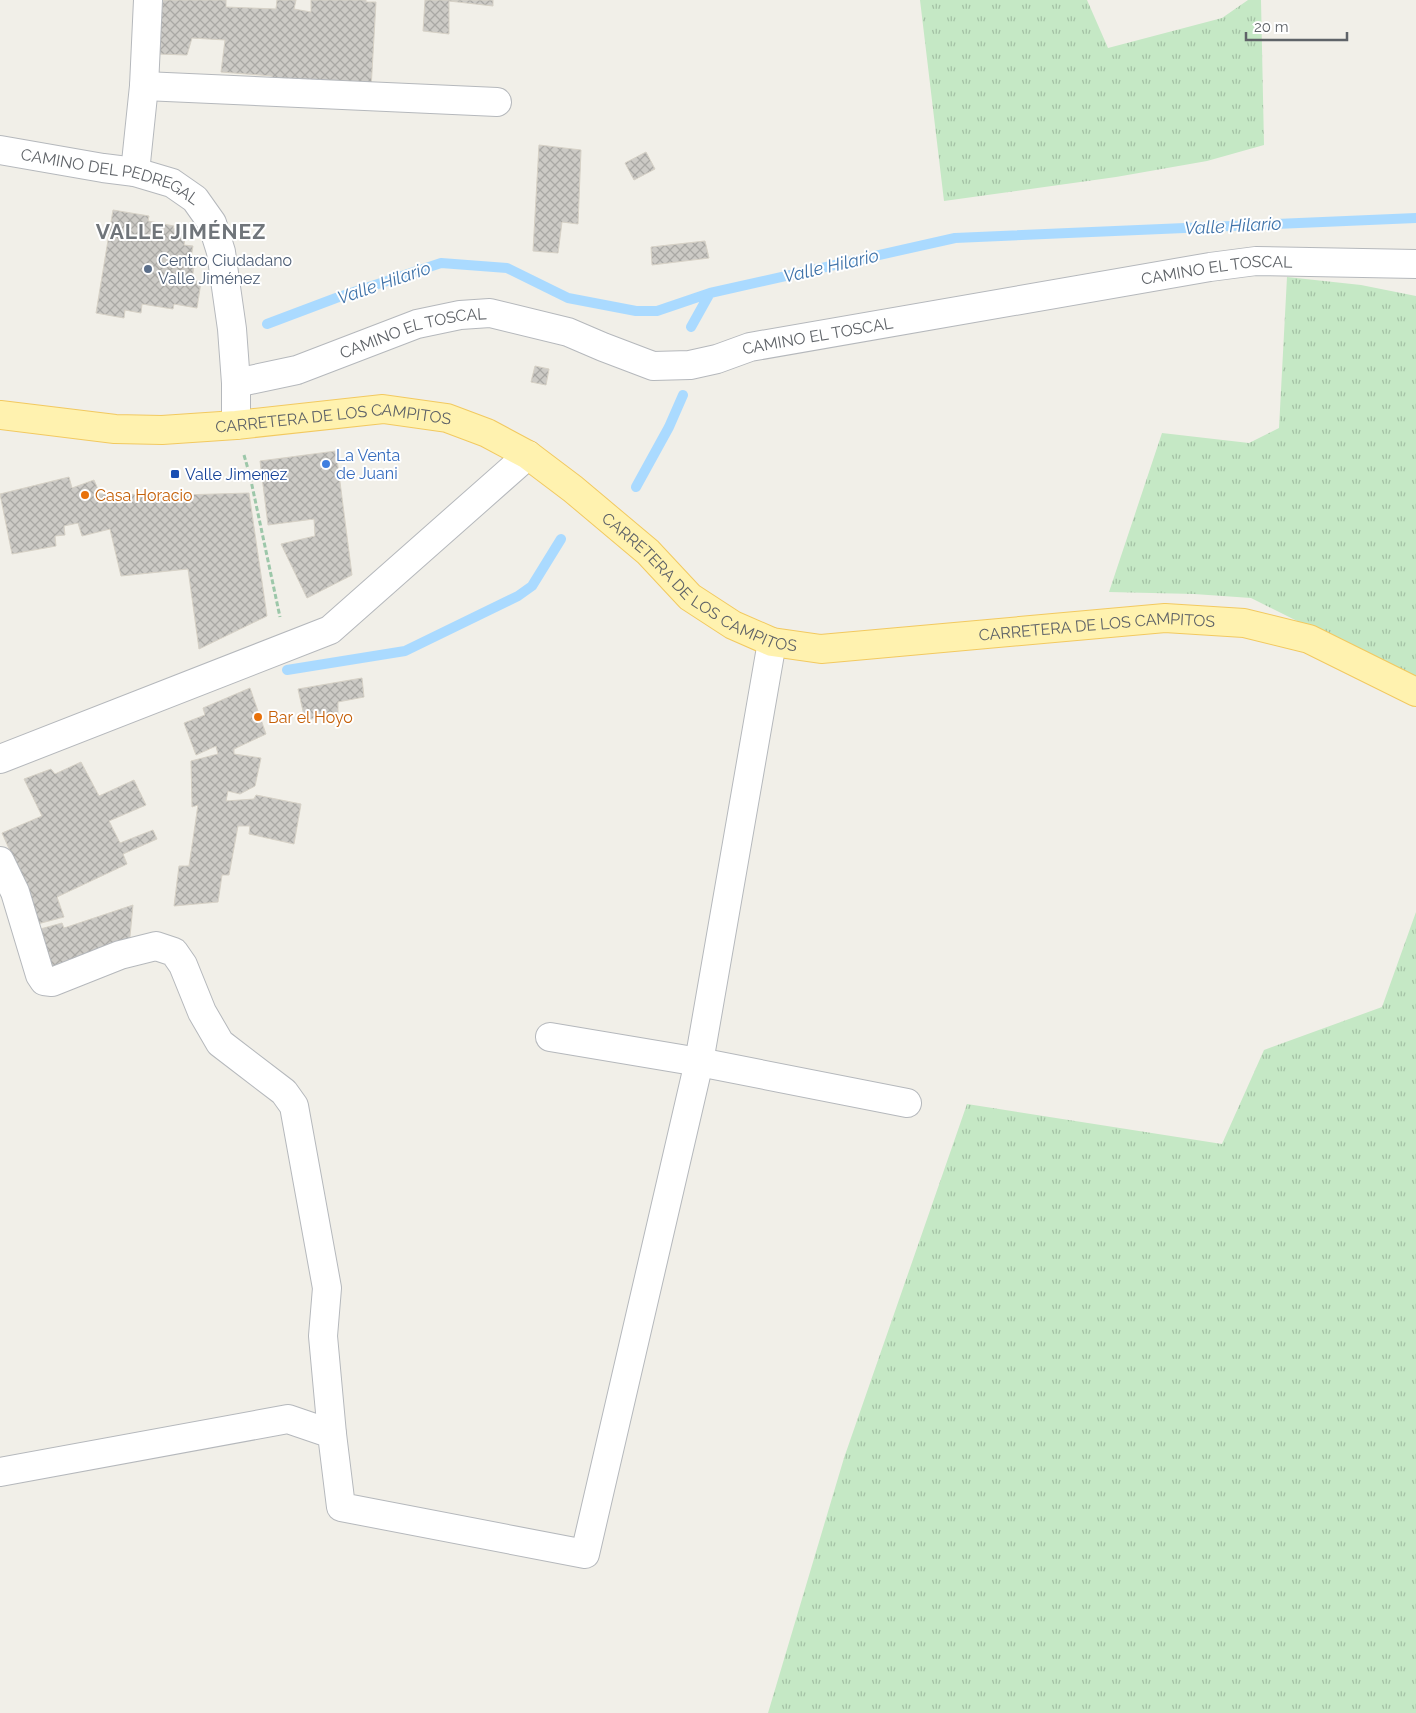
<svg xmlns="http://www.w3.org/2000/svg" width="1416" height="1713" font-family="Raleway,sans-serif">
<defs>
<pattern id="grass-tufts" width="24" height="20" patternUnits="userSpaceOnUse" patternTransform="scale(1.25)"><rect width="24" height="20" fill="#c5e8c5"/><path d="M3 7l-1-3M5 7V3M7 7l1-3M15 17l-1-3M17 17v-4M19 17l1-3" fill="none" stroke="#a3c0a4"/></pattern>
<pattern id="building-cross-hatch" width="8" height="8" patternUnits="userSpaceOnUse" patternTransform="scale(1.25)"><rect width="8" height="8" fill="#cccac5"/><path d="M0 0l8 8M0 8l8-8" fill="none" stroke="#a9a8a4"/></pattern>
</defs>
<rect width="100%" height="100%" fill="#f1efe8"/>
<!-- grass -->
<path fill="url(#grass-tufts)" d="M 920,0 L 1087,0 L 1108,48 L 1222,18 L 1248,0 L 1261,0 L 1264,145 L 1207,161 L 1116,177 L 944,201 Z
M 1287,277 L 1361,285 L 1416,296 L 1416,680 L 1251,598 L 1194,594 L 1109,592 L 1162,433 L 1249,443 L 1279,428 Z
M 1416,912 L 1416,1713 L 768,1713 L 844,1458 L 967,1104 L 1222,1144 L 1264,1050 L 1382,1007 Z"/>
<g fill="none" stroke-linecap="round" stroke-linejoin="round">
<!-- stream -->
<path stroke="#aadaff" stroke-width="10" d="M 267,324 L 336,298 L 441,263 L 507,268 L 568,298 L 636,311 L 657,311 L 710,293 L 955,238 L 1416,218
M 691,327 L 710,293
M 636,487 L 669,427 L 683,395
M 287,670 L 405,651 L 518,596 L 532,586 L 561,539"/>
</g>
<!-- building -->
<path fill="url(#building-cross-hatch)" stroke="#d6d1c6" d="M 163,0 L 226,0 L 226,7 L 276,9 L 277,0 L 296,0 L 294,9 L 311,12 L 311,0 L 366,0 L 366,2 L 376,2 L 371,89 L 272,85 L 272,76 L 221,72 L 225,40 L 192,38 L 187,55 L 157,54 Z
M 425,0 L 493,0 L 493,6 L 449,1 L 449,34 L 423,31 Z
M 539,145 L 581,150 L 578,224 L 562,222 L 558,253 L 533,251 Z
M 646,152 L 655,169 L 634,180 L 625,163 Z
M 113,210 L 149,216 L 148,221 L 174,226 L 173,228 L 186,230 L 184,245 L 193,246 L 191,258 L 195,259 L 192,280 L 201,282 L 197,308 L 174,304 L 173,309 L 142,304 L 141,313 L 125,310 L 124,318 L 96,313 Z
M 705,241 L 709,258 L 652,265 L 651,247 Z
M 535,366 L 549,369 L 546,385 L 531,382 Z
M 336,451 L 352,575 L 307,598 L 281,544 L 315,536 L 314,519 L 268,525 L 260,461 Z
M 69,477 L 72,488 L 94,480 L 100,494 L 181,495 L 249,493 L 267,616 L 199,649 L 188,569 L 121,576 L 110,529 L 82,536 L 78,523 L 64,526 L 65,535 L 55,536 L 56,546 L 12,554 L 0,494 Z
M 362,678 L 364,697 L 338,702 L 338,714 L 305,720 L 298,689 Z
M 250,688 L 266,734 L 234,749 L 234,754 L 261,758 L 255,786 L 240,794 L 228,791 L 226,801 L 254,799 L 256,795 L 301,804 L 294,844 L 249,834 L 250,826 L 238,826 L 229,875 L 222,875 L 218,902 L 174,906 L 179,866 L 189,866 L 198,805 L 192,807 L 191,761 L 218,754 L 216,746 L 196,755 L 184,723 L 205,715 L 203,708 Z
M 81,762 L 99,796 L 134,780 L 146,805 L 109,821 L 120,843 L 153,830 L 157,839 L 123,854 L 127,864 L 57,897 L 64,917 L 30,926 L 29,893 L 2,833 L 42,816 L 24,779 L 51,769 L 55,774 Z
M 133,905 L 129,947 L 45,974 L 33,931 L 62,923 L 64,928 Z"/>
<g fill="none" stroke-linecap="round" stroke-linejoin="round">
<defs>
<g id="minor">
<path d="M 144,86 L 497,102"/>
<path id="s1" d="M 0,150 L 103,168 L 135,172 L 172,183 L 195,199 L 212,223 L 221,252 L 232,329 L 236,383 L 236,425"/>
<path d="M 135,172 L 144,86 L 148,0"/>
<path id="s2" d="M 236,383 L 297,370 L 417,324 L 460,315 L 490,313 L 568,332 L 603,347 L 653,366 L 690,365 L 717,359 L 750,347 L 1210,267 L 1256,261 L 1416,264"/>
<path d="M 0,759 L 330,630 L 528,455"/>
<path d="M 0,861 L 15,892 L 40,975 L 44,981 L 52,982 L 120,955 L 156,946 L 174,952 L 183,965 L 202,1012 L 220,1043 L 284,1092 L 294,1106 L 327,1288 L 323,1336 L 332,1434"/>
<path d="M 550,1037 L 699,1062 L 907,1103"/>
<path d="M 0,1472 L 288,1419 L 332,1434 L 341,1507 L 585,1554 L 699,1062 L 772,642"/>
</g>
<g id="major">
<path id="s3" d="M 0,415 L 115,429 L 162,430 L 236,425 L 383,409 L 447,418 L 487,433 L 528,455 L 573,489 L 648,552 L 690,597 L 733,625 L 772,642 L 821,649 L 1165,618 L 1244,623 L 1309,639 L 1416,692"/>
</g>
</defs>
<!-- minor casing -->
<use href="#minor" stroke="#b5b8bc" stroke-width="30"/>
<!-- major casing -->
<use href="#major" stroke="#f2c960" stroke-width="30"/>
<!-- path -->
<path stroke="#9cc7a9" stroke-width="3" stroke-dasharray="5 2.5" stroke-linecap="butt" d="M 244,455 L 250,476 L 280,617"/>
<!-- minor -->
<use href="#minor" stroke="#fff" stroke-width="28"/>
<!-- major -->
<use href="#major" stroke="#fff2af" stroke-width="28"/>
</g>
<!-- markers -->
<circle fill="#5c6f8a" stroke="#fff" stroke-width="2" cx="148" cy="269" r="5"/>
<circle fill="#3f7fe0" stroke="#fff" stroke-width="2" cx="326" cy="464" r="5"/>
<rect fill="#1a4fb4" stroke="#fff" stroke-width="2" x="170" y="469" width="10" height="10" rx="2.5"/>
<g fill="#e8710a" stroke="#fff" stroke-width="2">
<circle cx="85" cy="495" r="5"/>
<circle cx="258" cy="717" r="5"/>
</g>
<g text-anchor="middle" stroke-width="4" stroke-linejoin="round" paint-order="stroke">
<!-- street labels -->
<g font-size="16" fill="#5f6368" stroke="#fff">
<text dy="6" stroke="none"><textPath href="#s1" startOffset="114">CAMINO DEL PEDREGAL</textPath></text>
<text dy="6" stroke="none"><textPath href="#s2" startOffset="1010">CAMINO EL TOSCAL</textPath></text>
<text dy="6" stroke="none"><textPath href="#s2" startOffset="185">CAMINO EL TOSCAL</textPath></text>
<text dy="6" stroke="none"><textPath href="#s2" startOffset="605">CAMINO EL TOSCAL</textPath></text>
<text dy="6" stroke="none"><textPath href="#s3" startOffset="335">CARRETERA DE LOS CAMPITOS</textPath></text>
<text dy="6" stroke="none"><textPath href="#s3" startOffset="755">CARRETERA DE LOS CAMPITOS</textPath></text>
<text dy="6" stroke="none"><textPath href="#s3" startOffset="1175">CARRETERA DE LOS CAMPITOS</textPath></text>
</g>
<!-- service labels -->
<g font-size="16" fill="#4e5e75" stroke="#fff" text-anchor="start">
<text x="158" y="266">Centro Ciudadano<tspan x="158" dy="18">Valle Jiménez</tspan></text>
</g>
<!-- shop labels -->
<g font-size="16" fill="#366cbe" stroke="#fff" text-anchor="start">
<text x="336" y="461">La Venta<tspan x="336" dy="18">de Juani</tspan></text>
</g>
<!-- transit labels -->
<g font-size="16" fill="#164399" stroke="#fff" text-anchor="start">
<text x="185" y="480">Valle Jimenez</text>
</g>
<!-- food labels -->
<g font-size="16" fill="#c56008" stroke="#fff" text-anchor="start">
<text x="95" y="501">Casa Horacio</text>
<text x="268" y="723">Bar el Hoyo</text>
</g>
<!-- water labels -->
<g font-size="18" font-style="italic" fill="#4174aa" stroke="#fff">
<text transform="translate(1233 226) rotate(-3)" y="6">Valle Hilario</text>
<text transform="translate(831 266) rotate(-13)" y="6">Valle Hilario</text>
<text transform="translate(384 283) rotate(-19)" y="6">Valle Hilario</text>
</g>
<!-- district labels -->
<g font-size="21" font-weight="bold" letter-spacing="1" fill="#70757a" stroke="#fff">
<text x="181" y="239">VALLE JIMÉNEZ</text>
</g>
</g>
<!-- scale -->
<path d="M1246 32v8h101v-8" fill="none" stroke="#5f6368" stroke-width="2.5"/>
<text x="1254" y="32" font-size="15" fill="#5f6368" stroke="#ffffff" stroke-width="4" paint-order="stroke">20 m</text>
</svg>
